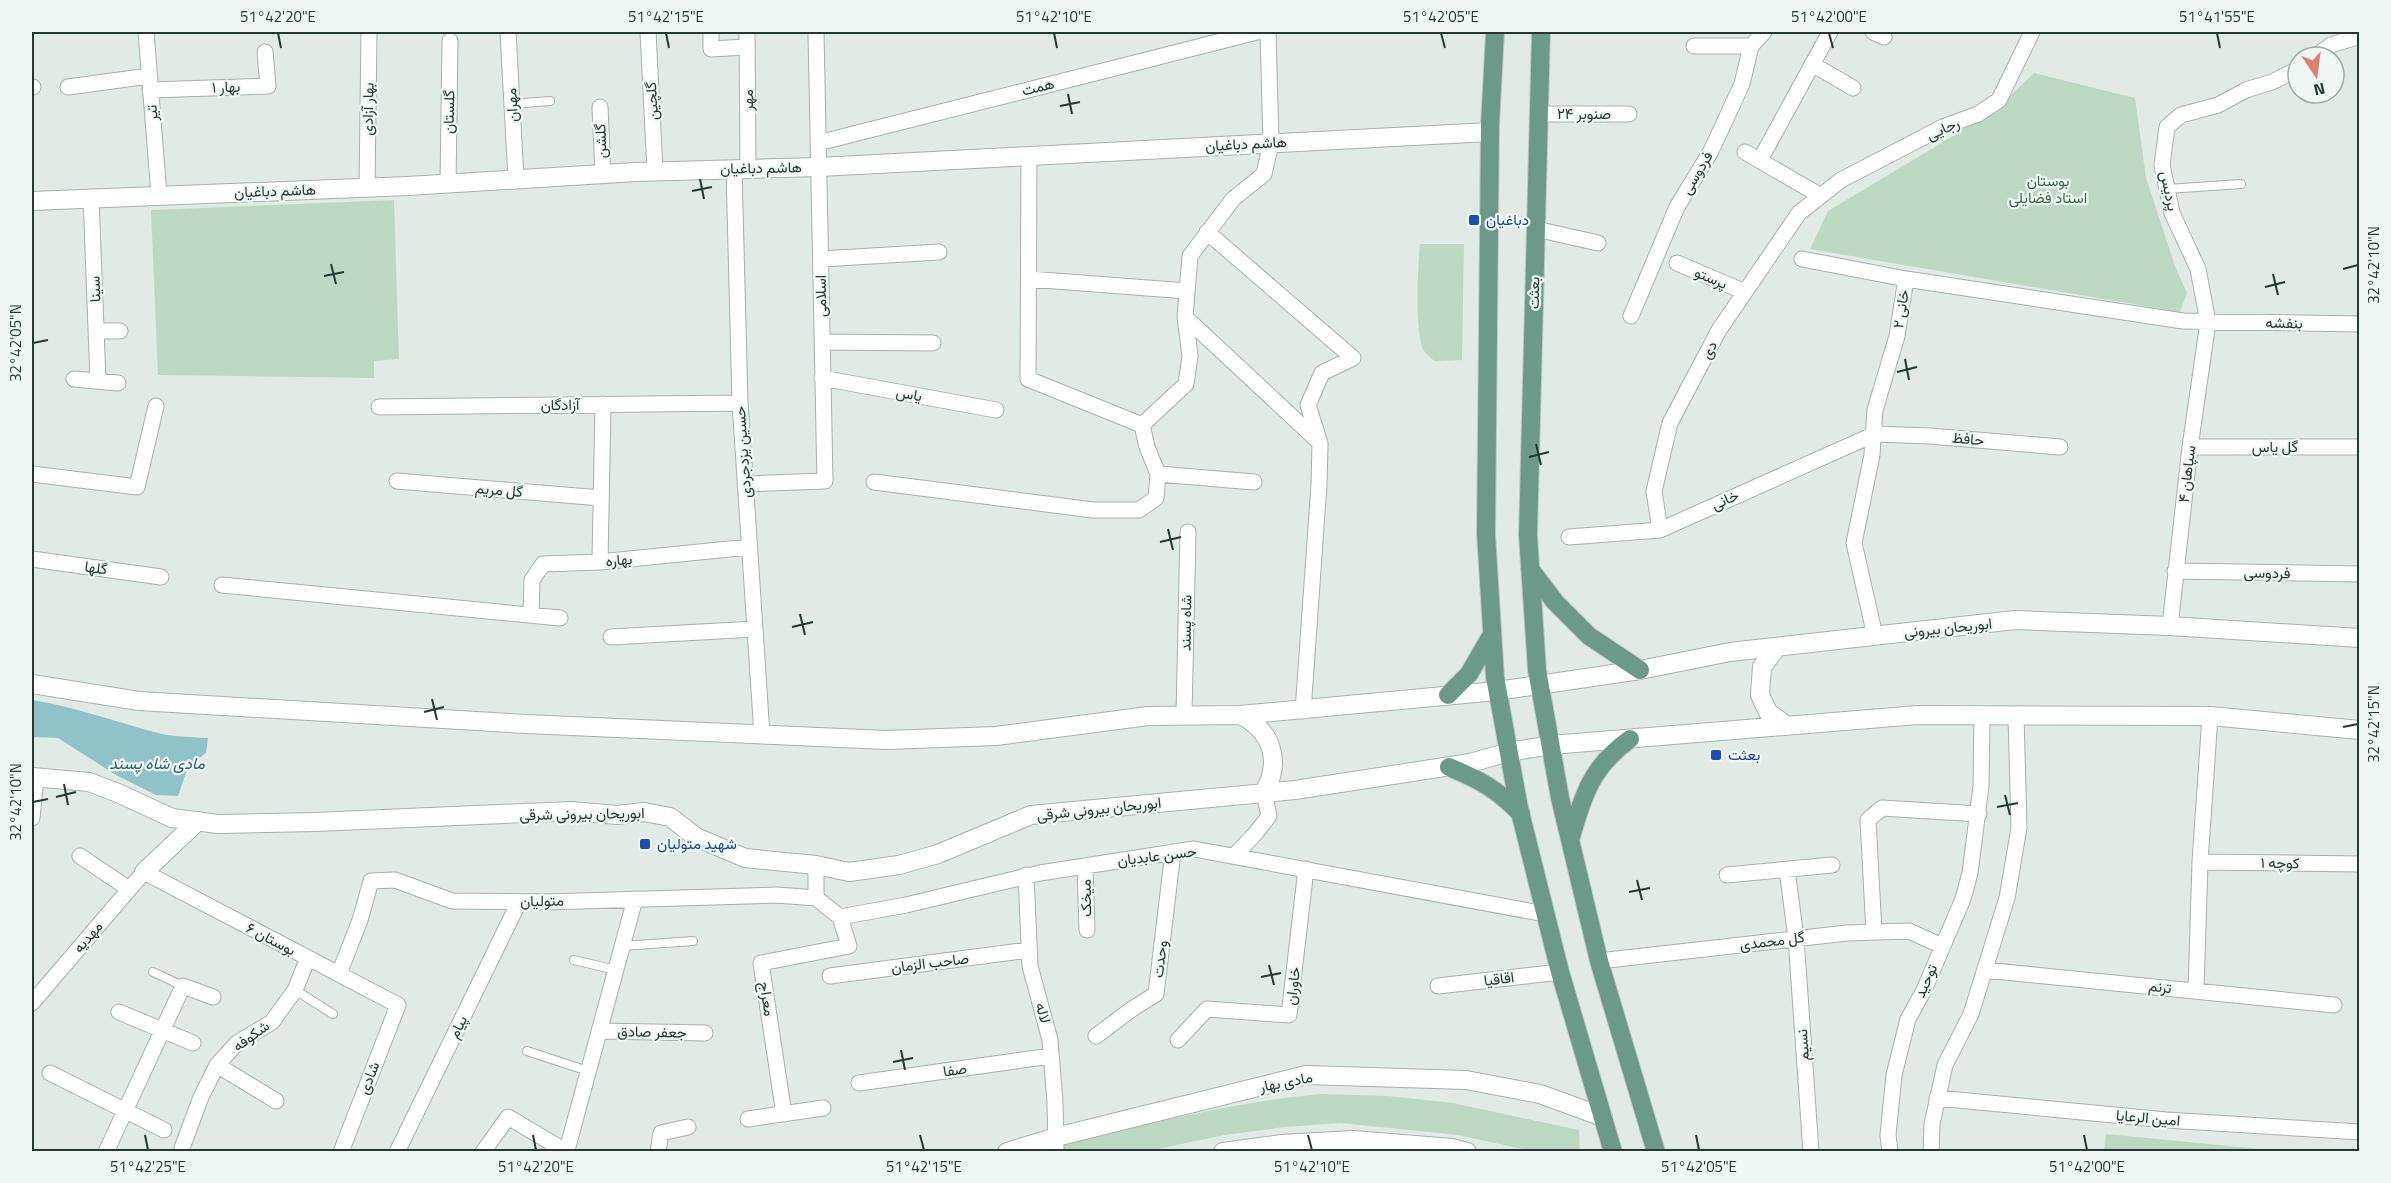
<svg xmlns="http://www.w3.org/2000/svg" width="2391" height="1183" font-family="'Titillium Web',Vazirmatn,sans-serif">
<rect width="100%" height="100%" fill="#e1eae5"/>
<!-- green -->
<path fill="#bdd8c2" d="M 2034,73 L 2135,98 L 2146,178 L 2175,266 L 2187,293 L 2180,312 L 1810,249 L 1828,211 L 1953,136 L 2011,95 Z
M 394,200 L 399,359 L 374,361 L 374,378 L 158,375 L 151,210 Z
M 1420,244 L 1464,244 L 1462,360 L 1434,361 C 1431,358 1427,354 1424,351 C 1414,334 1418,265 1420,244 Z
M 1320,1094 L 1388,1096 L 1453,1103 L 1579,1130 L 1580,1151 L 1532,1151 L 1458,1135 L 1340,1123 L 1284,1127 L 1225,1135 L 1148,1151 L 1064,1151 L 1064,1145 C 1149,1124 1233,1102 1320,1094 Z
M 2106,1134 L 2280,1151 L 2104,1151 Z"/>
<!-- water -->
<path fill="#90c3c8" d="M 32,700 C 77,707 118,723 162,734 C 177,737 193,737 208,738 L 206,753 L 188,767 L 178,796 L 156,795 L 116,775 L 58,738 L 32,737 Z"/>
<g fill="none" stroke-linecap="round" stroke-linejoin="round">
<defs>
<path id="service" d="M 512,104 L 550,101
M 2167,189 L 2241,184
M 622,946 L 693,941
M 574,960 L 616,970
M 153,972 L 183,986
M 295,990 L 333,1014
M 527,1051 L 588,1071"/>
<path id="minor" d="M 146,32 L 159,195
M 508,32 L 516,179
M 648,32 L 655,171
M 711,32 L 711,49 L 747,47
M 747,32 L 748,169
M 1873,32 L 1884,37
M 1694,46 L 1751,46
M 2315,57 L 2331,45 L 2360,36
M 1812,64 L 1853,88
M 32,87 L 33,87
M 68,87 L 149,76
M 150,90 L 268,86 L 265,52
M 600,107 L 603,174
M 1539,114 L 1629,114
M 818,143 L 1257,32
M 1745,152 L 1821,196
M 1029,156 L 1028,379 L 1142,425
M 1760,160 L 1830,32
M 734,169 L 740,403 L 762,735
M 448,184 L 450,41
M 367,187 L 369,32
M 91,197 L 98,381
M 1536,229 L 1598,243
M 1207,232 L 1353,358 L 1322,373 L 1308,405 L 1320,443 L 1319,485 L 1303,711
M 821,259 L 939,252
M 1802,259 L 1906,279
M 1677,263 L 1745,292
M 1029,279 L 1187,291
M 1631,316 L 1677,207 L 1711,151 L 1742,84 L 1751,46 L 1764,32
M 1185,317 L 1318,441
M 96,331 L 120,331
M 822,342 L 933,343
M 822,378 L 996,410
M 74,379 L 118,383
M 379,407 L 740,403
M 2190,447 L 2360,447
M 32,474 L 137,487 L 156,406
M 1158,474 L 1254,482
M 397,481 L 601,498
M 874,482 L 1093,510 L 1139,510 L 1156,498 L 1158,474 L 1147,447 L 1142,425 L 1186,384 L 1190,356 L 1185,317 L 1190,256 L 1233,199 L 1264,174 L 1271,143 L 1268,32
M 745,484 L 825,481 L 816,32
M 1660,530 L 1654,491 L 1670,423 L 1719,330 L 1799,213 L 1841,180 L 1943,127 L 1978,114 L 1999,100 L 2032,32
M 1569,537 L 1660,530 L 1875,434 L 1930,436 L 2060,447
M 32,559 L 161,577
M 600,562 L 603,404
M 2175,571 L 2360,574
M 222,585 L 560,618
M 531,615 L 532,580 L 543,564 L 600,562 L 749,547
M 2170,626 L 2190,447 L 2208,322 L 2198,269 L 2172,213 L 2162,165 L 2167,127 L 2181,115 L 2218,105 L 2246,90 L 2272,82 L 2298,69
M 1875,636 L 1854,543 L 1872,455 L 1875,410 L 1897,336 L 1906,279 L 2183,321 L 2360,324
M 611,637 L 755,629
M 1184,715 L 1188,532
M 32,818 L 36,778
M 80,856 L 129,889
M 1234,856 L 1255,834 L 1269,816 L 1264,792
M 2200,862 L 2360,864
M 1085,866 L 1087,930
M 1787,870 L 1796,938 L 1811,1152
M 1026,875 L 1030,966 L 1050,1040 L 1055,1102 L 1056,1152
M 1727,875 L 1832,865
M 816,898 L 816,865
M 840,917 L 906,905 L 1040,873 L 1194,849 L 1545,914
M 1874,932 L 1868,820 L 1882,808 L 1979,814
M 1599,961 L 1847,933 L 1909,931 L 1942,946
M 1985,970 L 2334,1005
M 339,974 L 360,920 L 371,881 L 395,880 L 452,901 L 546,902 L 777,895 L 816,898
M 830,976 L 1029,950
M 1438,986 L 1560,972
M 2196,991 L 2200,862 L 2210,716
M 32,1003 L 144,872 L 398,1005 L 341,1152
M 119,1012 L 193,1043
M 599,1031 L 705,1033
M 1096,1036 L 1132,1009 L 1156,994 L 1173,852
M 1178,1040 L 1207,1009 L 1289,1015 L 1306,869
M 217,1065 L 276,1101
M 50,1073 L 164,1130
M 859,1083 L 1051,1056
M 1937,1098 L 2166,1120 L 2360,1132
M 784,1114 L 761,963 L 849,946 L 840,917 L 816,898
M 748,1119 L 823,1108
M 182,1148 L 201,1097 L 217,1065 L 237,1043 L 272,1022 L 295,990 L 308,958
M 567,1150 L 635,899
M 106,1152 L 183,986 L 213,997
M 397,1152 L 519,902
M 483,1152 L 508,1117 L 567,1152
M 658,1152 L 661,1133 L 688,1127
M 1890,1152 L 1888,1135 L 1894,1075 L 1908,1019 L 1924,990 L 1963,899 L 1970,873 L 1981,786 L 1982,715
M 1931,1152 L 1932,1124 L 1945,1065 L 1971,1014 L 2007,898 L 2019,828 L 2016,715"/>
<path id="tertiary" d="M 32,201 L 408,186 L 636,172 L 819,167 L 1490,132
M 144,872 L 198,821
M 1007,1152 L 1056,1137 L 1306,1075 L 1466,1080 L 1540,1094 L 1603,1117
M 1223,1152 L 1282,1144 L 1353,1140 L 1452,1148 L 1467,1152"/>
<path id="secondary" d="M 1777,647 L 1762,667 L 1760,695 L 1768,712 L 1787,726
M 32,684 L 139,701 L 526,724 L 886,740 L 996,736 L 1148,716 L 1240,715 L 1497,691 L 1640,670 L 1730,652 L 2015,620 L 2170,626 L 2360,638
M 1240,715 C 1272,730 1282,762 1264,792
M 32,777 L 89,782 L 118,793 L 172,818 L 218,824 L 315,822 L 571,811 L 617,815 L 644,812 L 670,817 L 696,837 L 745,858 L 816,865 L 849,872 L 899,865 L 938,854 L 1031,815 L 1295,790 L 1470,763 L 1509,752 L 1551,745 L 1918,715 L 2210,716 L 2360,730"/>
<path id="primary" d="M 1495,32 L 1490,125 L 1486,534 L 1495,677 L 1519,808 L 1560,972 L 1613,1152
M 1541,32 L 1528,535 L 1537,670 L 1560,798 L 1599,961 L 1656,1152
M 1530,569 L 1555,602 L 1589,636 L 1640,670
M 1448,695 L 1469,674 L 1491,636
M 1449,767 C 1480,780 1497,789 1521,814
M 1571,837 C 1583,795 1592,766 1630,739"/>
</defs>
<!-- service casing -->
<use href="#service" stroke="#a5b1ab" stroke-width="10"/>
<!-- minor casing -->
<use href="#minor" stroke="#a5b1ab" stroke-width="17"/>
<!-- tertiary casing -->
<use href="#tertiary" stroke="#a5b1ab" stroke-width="20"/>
<!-- secondary casing -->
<use href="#secondary" stroke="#a2b4ac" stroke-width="20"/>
<!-- primary casing -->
<use href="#primary" stroke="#c2c7c5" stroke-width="20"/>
<!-- service -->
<use href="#service" stroke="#fff" stroke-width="8"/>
<!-- minor -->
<use href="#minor" stroke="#fff" stroke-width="15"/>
<!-- tertiary -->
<use href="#tertiary" stroke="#fff" stroke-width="18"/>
<!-- secondary -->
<use href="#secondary" stroke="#fff" stroke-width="18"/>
<!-- primary -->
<use href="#primary" stroke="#6b9a8b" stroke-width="18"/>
</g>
<!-- ticks -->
<path fill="none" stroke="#243831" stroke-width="2" d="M 278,33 L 281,48M 666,33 L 669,48M 1054,33 L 1057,48M 1441,33 L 1445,48M 1829,33 L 1833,48M 2217,33 L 2220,48M 1068,94 L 1072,114M 1060,106 L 1080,102M 700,179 L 704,199M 692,191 L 712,187M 331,264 L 336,284M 2343,269 L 2358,265M 2273,274 L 2278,295M 324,276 L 344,272M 2265,287 L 2285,282M 33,343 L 48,340M 1905,359 L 1909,380M 1897,372 L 1917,367M 1536,444 L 1541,465M 1529,457 L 1549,452M 1168,529 L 1173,550M 1160,542 L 1181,537M 800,614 L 805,635M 792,627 L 813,622M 432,699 L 437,720M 424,712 L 444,707M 2343,727 L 2358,724M 64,784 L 68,805M 2005,795 L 2010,815M 56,797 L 76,792M 33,802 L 48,799M 1997,807 L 2018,803M 1637,880 L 1642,900M 1629,892 L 1650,888M 1269,965 L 1274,985M 1261,977 L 1281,973M 901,1050 L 905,1070M 893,1062 L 913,1058M 145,1135 L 148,1150M 533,1135 L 536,1150M 920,1135 L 924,1150M 1308,1135 L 1312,1150M 1696,1135 L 1699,1150M 2084,1135 L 2087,1150"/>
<!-- markers -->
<g fill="#1a4fb4" stroke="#f1f7f4" stroke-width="2">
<rect x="1468" y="214" width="12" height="12" rx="3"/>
<rect x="1710" y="749" width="12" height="12" rx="3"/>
<rect x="639" y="838" width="12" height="12" rx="3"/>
</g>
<g text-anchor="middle" stroke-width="4.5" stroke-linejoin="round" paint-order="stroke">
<!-- street labels -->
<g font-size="15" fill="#243831" stroke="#f1f7f4">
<text transform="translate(226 87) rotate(-2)" y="5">بهار ۱</text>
<text transform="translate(1038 87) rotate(-14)" y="5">همت</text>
<text transform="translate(748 100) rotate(-90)" y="5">مهر</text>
<text transform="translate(652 101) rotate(-93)" y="5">گلچین</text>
<text transform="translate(512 105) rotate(-93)" y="5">مهران</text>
<text transform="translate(368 109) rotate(-89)" y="5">بهار آزادی</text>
<text transform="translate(449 112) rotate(-89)" y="5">گلستان</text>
<text transform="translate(152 113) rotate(-95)" y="5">تیر</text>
<text x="1584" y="119">صنوبر ۲۴</text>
<text transform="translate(1943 129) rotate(-24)" y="5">رجایی</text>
<text transform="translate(601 141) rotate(-92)" y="5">گلشن</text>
<text transform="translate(1246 144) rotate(-3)" y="5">هاشم دباغیان</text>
<text transform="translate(761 168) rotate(-1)" y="5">هاشم دباغیان</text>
<text transform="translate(1697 173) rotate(-59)" y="5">فردوسی</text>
<text transform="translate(275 191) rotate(-2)" y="5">هاشم دباغیان</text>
<text transform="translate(2169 191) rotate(78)" y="5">پردیس</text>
<text transform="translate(1711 278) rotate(23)" y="5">پرستو</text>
<text transform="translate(95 289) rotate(-92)" y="5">سینا</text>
<text transform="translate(1534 293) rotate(-89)" y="5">بعثت</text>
<text transform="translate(821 296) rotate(-91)" y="5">اسلامی</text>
<text transform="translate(1901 309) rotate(-81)" y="5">خانی ۲</text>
<text transform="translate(2284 323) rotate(1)" y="5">بنفشه</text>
<text transform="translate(1709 350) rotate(-62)" y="5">دی</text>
<text transform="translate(909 394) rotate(10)" y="5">یاس</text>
<text transform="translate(560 405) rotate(-1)" y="5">آزادگان</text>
<text transform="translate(1968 439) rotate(5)" y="5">حافظ</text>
<text x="2275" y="452">گل یاس</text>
<text transform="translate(743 452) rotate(-94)" y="5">حسین یزدجردی</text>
<text transform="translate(2187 474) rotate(-83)" y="5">سپاهان ۴</text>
<text transform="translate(499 490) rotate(5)" y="5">گل مریم</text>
<text transform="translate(1725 500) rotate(-24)" y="5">خانی</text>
<text transform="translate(619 560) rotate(-5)" y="5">بهاره</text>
<text transform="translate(96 568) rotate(8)" y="5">گلها</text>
<text transform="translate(2267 573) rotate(1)" y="5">فردوسی</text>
<text transform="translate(1186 623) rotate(-89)" y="5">شاه پسند</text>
<text transform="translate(1948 628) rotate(-6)" y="5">ابوریحان بیرونی</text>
<text transform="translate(1099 809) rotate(-6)" y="5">ابوریحان بیرونی شرقی</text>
<text transform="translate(582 814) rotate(-1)" y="5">ابوریحان بیرونی شرقی</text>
<text transform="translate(1157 856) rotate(-7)" y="5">حسن عابدیان</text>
<text transform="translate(2280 863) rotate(1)" y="5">کوچه ۱</text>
<text transform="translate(1086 898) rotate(-91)" y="5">میخک</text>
<text transform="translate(542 901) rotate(-1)" y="5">متولیان</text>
<text transform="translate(88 937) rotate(-49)" y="5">مهدیه</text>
<text transform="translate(271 939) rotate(28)" y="5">بوستان ۶</text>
<text transform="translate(1772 941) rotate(-7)" y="5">گل محمدی</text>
<text transform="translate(1160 959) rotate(-83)" y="5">وحدت</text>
<text transform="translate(930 963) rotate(-7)" y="5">صاحب الزمان</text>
<text transform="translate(1499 979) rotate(-7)" y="5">اقاقیا</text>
<text transform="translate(1926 981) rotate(-66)" y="5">توحید</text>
<text transform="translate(1293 986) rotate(-83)" y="5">خاوران</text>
<text transform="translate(2160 987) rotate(6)" y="5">ترنم</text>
<text transform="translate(767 999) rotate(81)" y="5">معراج</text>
<text transform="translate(1043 1013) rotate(75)" y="5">لاله</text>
<text transform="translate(458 1027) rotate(-64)" y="5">پیام</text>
<text transform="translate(652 1032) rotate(1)" y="5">جعفر صادق</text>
<text transform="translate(251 1036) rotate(-36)" y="5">شکوفه</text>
<text transform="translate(1803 1045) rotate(-94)" y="5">نسیم</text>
<text transform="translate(955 1070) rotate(-8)" y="5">صفا</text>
<text transform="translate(369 1078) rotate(-69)" y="5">شادی</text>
<text transform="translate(1286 1082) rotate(-11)" y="5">مادی بهار</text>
<text transform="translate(2148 1118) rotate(5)" y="5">امین الرعایا</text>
</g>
<!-- park labels -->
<g font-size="15" fill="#336a45" stroke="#f1f7f4">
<text x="2048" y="186">بوستان<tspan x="2048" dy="17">استاد فضایلی</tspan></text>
</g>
<!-- transit labels -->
<g font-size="15" fill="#164399" stroke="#f1f7f4" text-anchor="start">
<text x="1486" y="225">دباغیان</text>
<text x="1728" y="760">بعثت</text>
<text x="657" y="849">شهید متولیان</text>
</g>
<!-- water labels -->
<g font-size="16" font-style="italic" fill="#26656c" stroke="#f1f7f4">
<text x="157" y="769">مادی شاه پسند</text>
</g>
</g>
<!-- border -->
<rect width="2391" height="1183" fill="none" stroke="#f1f7f4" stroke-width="66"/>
<!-- north arrow -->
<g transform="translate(2316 75) rotate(167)"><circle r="28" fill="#f1f7f4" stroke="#9faba6" stroke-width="1.5"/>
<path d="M0-4.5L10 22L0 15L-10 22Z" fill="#e07e69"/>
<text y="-9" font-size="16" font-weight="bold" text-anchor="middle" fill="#243831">N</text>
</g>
<rect x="33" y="33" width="2325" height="1117" fill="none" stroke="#243831" stroke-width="2"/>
<g font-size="15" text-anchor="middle" fill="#243831">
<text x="278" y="22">51°42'20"E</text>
<text x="666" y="22">51°42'15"E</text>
<text x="1054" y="22">51°42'10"E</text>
<text x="1441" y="22">51°42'05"E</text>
<text x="1829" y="22">51°42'00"E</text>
<text x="2217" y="22">51°41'55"E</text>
<text transform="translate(2374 265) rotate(-90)" y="5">32°42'10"N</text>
<text transform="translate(16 343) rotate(-90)" y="5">32°42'05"N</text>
<text transform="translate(2374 724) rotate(-90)" y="5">32°42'15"N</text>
<text transform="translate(16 802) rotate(-90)" y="5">32°42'10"N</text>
<text x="148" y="1172">51°42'25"E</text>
<text x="536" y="1172">51°42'20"E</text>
<text x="924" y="1172">51°42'15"E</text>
<text x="1312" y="1172">51°42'10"E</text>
<text x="1699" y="1172">51°42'05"E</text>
<text x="2087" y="1172">51°42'00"E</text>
</g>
</svg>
